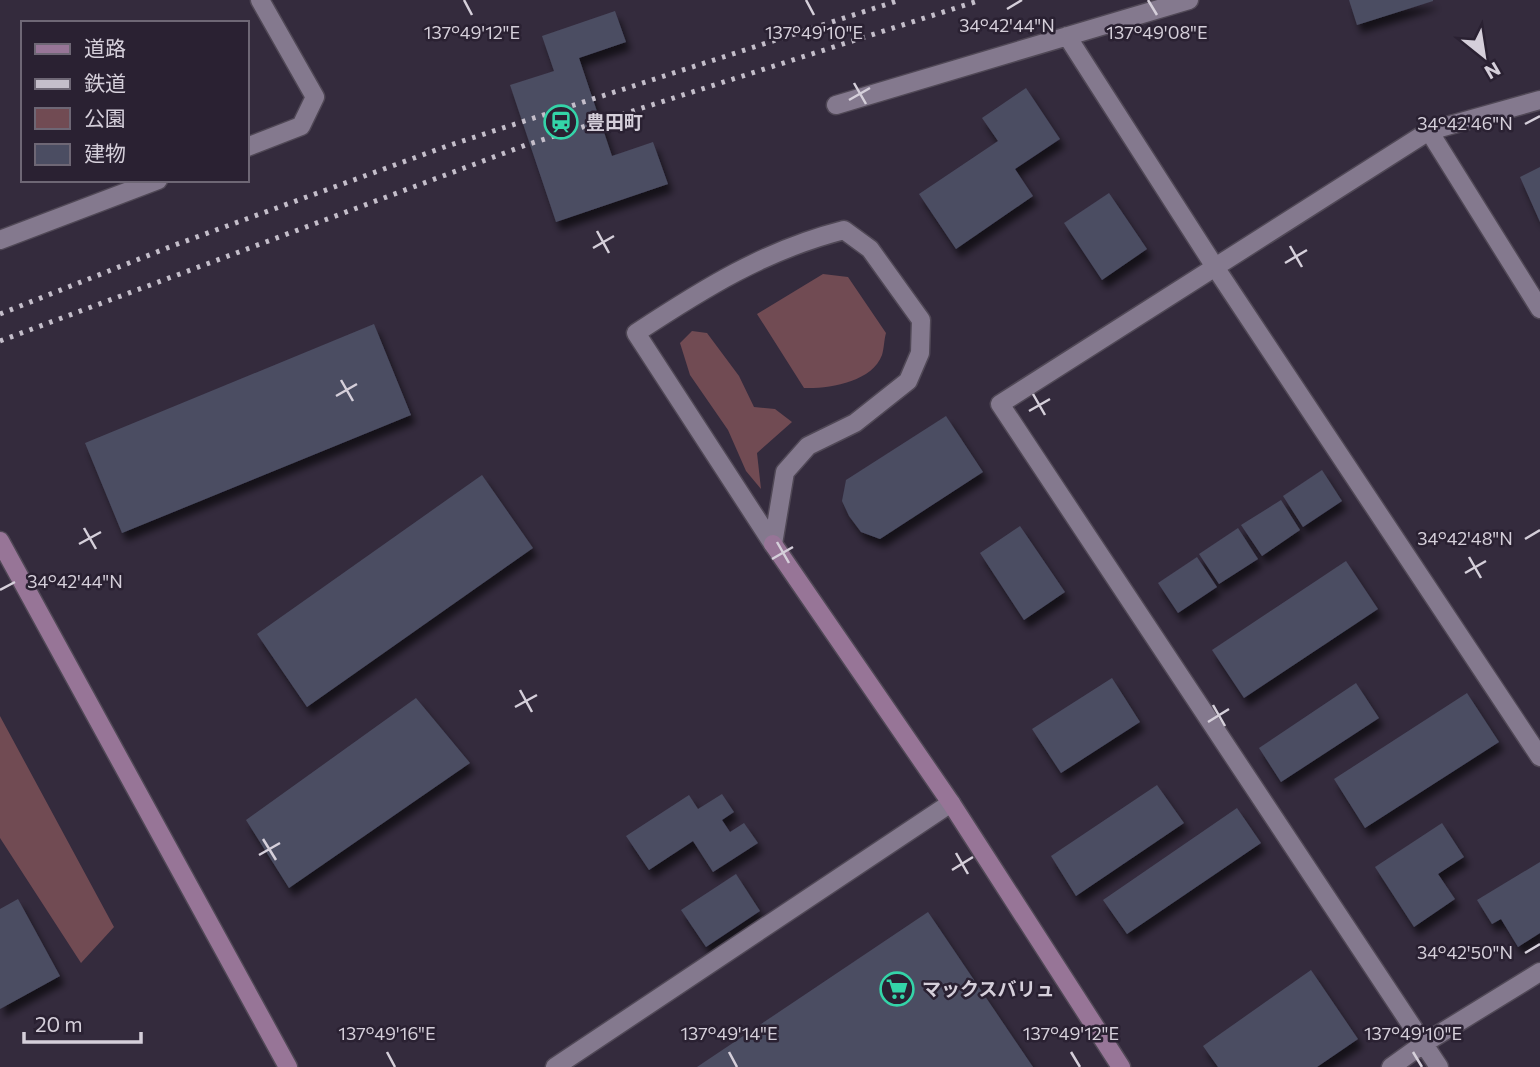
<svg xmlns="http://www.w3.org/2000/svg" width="1540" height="1067" font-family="Commissioner,'Noto Sans JP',sans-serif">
<defs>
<filter id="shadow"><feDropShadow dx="4.5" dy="8" stdDeviation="3.5" flood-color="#0009"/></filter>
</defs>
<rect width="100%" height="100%" fill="#342b3d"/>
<!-- green -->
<path fill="#714b53" d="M 823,274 L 848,277 L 886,333 C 884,340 884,349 882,355 C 872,382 829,389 804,388 L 757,314 Z
M 692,331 L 707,333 L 739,376 L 754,407 L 775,409 L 792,422 L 757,453 L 761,489 L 746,471 L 728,430 L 690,375 L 680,343 Z
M 0,716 L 114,927 L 81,963 L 0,838 Z"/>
<!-- building -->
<path fill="#4b4d62" filter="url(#shadow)" d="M 1349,0 L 1433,0 L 1433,1 L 1357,25 Z
M 615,11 L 626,42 L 579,58 L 612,156 L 653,142 L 668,184 L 556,222 L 510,85 L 554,71 L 542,36 Z
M 1026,88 L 1060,139 L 1015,169 L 1033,196 L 956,249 L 919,194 L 998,141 L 982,118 Z
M 1540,167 L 1540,222 L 1520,177 Z
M 1109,193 L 1147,249 L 1102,280 L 1064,223 Z
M 374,324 L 411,415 L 122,533 L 85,443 Z
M 946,416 L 983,472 L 880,539 L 861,532 L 849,516 L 842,501 L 846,480 Z
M 1322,470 L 1342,501 L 1303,527 L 1283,496 Z
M 482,475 L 533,548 L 307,707 L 257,634 Z
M 1281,500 L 1300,530 L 1262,556 L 1241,525 Z
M 1020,526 L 1065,592 L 1024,620 L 980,553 Z
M 1238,528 L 1258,559 L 1219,584 L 1199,554 Z
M 1197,557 L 1217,587 L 1178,613 L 1158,583 Z
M 1346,561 L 1378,609 L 1244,698 L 1212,650 Z
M 1112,678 L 1140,722 L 1061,773 L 1032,729 Z
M 1356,683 L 1379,718 L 1281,782 L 1259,748 Z
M 1467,693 L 1499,742 L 1365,828 L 1334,779 Z
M 416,698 L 470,763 L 289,888 L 246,820 Z
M 1157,785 L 1184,823 L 1076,896 L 1051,856 Z
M 722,794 L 734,812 L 722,820 L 730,832 L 744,823 L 758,843 L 713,872 L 693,841 L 649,870 L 626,836 L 689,795 L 698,809 Z
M 1237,808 L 1261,843 L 1127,934 L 1103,900 Z
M 1442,823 L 1464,857 L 1438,874 L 1455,899 L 1414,927 L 1375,867 Z
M 1540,862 L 1540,933 L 1518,947 L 1501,919 L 1492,924 L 1477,900 Z
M 736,874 L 760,911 L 706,947 L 681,910 Z
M 18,899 L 60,976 L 0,1009 L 0,909 Z
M 928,912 L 1033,1067 L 697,1067 Z
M 1311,970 L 1358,1039 L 1317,1067 L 1218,1067 L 1203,1046 Z"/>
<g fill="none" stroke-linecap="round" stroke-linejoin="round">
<defs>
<path id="street" d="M 1067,36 L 1215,267 L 1540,757
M 836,105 L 1189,0
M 1429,131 L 1540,309
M 247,147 L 301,126 L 315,97 L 260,0
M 844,230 L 870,249 L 921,320 L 920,353 L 908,381 L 855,423 L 808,446 L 785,472 L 773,544 L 636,333 C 703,289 765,250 844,230 Z
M 0,240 L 158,180
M 555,1067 L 951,803
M 1391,1067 L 1423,1044 L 1540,972
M 1439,1067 L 1000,404 L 1429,131 L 1540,100"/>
<path id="secondary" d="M 0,541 L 288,1067
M 773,544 L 951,803 L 1121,1067"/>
</defs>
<!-- street casing -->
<use href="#street" stroke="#504856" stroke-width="21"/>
<!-- secondary casing -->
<use href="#secondary" stroke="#504856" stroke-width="21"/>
<!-- street -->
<use href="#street" stroke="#84798e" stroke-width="18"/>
<!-- secondary -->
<use href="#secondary" stroke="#977597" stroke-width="18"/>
<!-- rail -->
<path stroke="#c4beca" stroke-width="5" stroke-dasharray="3.5 7" stroke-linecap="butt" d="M 0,314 L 172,246 L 447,146 L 900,0
M 0,341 L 526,145 L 981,0"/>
</g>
<!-- ticks -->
<path fill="none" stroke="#d5cfda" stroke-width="2.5" d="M 464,0 L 472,15M 806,0 L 814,15M 1148,0 L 1157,15M 1007,9 L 1022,0M 854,83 L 866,104M 849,100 L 870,88M 1525,124 L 1540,116M 597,231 L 609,253M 1290,246 L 1302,267M 593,248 L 614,236M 1285,263 L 1307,250M 341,380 L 353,401M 1033,394 L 1045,415M 336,396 L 357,384M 1029,411 L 1050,399M 84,528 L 96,549M 1525,539 L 1540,530M 777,542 L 789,563M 79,544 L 101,532M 1469,557 L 1481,578M 772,559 L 793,547M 1465,573 L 1486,561M 0,590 L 15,582M 520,690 L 532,712M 1213,705 L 1225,726M 515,707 L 537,695M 1208,722 L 1229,709M 263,839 L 276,860M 956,853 L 968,874M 259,855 L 280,843M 952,870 L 973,857M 1525,953 L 1540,944M 387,1052 L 395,1067M 729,1052 L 737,1067M 1071,1052 L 1080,1067M 1413,1052 L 1422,1067"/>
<!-- icons -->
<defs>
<symbol id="station-ring" viewBox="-11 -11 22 22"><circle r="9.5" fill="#2a2132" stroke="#34d4a8" stroke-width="1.5"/><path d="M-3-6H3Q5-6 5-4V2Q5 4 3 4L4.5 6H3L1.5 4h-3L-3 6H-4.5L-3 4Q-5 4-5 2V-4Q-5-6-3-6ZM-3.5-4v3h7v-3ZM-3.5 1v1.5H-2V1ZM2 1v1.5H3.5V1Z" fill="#34d4a8"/></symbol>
<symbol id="supermarket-ring" viewBox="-11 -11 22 22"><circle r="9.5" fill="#2a2132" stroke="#34d4a8" stroke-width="1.5"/><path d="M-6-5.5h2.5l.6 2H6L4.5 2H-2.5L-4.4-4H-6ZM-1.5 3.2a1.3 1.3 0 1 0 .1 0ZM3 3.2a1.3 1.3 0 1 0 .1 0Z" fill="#34d4a8"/></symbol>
</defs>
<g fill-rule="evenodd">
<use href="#station-ring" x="542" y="103" width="38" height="38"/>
<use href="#supermarket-ring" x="878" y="970" width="38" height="38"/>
</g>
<g text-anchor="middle" stroke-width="5" stroke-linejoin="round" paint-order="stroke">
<!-- poi labels -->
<g font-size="19" font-weight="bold" fill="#d5cfda" stroke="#2a2132" text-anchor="start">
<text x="586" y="129">豊田町</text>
<text x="922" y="996">マックスバリュ</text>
</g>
</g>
<g font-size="18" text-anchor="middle" fill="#d5cfda" stroke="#2a2132" stroke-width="5" stroke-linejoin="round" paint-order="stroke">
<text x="1007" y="32">34°42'44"N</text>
<text x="472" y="39">137°49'12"E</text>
<text x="814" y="39">137°49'10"E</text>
<text x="1157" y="39">137°49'08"E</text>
<text x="1465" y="130">34°42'46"N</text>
<text x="1465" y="545">34°42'48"N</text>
<text x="75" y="588">34°42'44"N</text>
<text x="1465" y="959">34°42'50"N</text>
<text x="387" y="1040">137°49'16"E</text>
<text x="729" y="1040">137°49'14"E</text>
<text x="1071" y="1040">137°49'12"E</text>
<text x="1413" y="1040">137°49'10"E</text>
</g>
<!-- legend -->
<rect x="21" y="21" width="228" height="161" fill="#2a2132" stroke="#6e6775" stroke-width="2"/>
<rect x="35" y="44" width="35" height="10" fill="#977597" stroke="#6e6775" stroke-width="2"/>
<text x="84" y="56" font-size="21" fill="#d5cfda">道路</text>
<rect x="35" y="79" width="35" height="10" fill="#c4beca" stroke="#6e6775" stroke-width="2"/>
<text x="84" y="91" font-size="21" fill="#d5cfda">鉄道</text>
<rect x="35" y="108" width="35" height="21" fill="#714b53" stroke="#6e6775" stroke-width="2"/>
<text x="84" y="126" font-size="21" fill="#d5cfda">公園</text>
<rect x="35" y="144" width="35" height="21" fill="#4b4d62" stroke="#6e6775" stroke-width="2"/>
<text x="84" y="161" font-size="21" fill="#d5cfda">建物</text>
<!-- north arrow -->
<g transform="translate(1484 56) rotate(150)" stroke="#2a2132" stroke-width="5" paint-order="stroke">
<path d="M0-5L12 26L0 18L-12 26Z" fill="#d5cfda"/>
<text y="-10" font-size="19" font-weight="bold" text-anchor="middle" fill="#d5cfda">N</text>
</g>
<!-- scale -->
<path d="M24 1032v10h117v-10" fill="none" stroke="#d5cfda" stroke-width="3.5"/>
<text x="35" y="1032" font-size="21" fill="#d5cfda" stroke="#2a2132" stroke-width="5" paint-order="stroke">20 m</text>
</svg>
